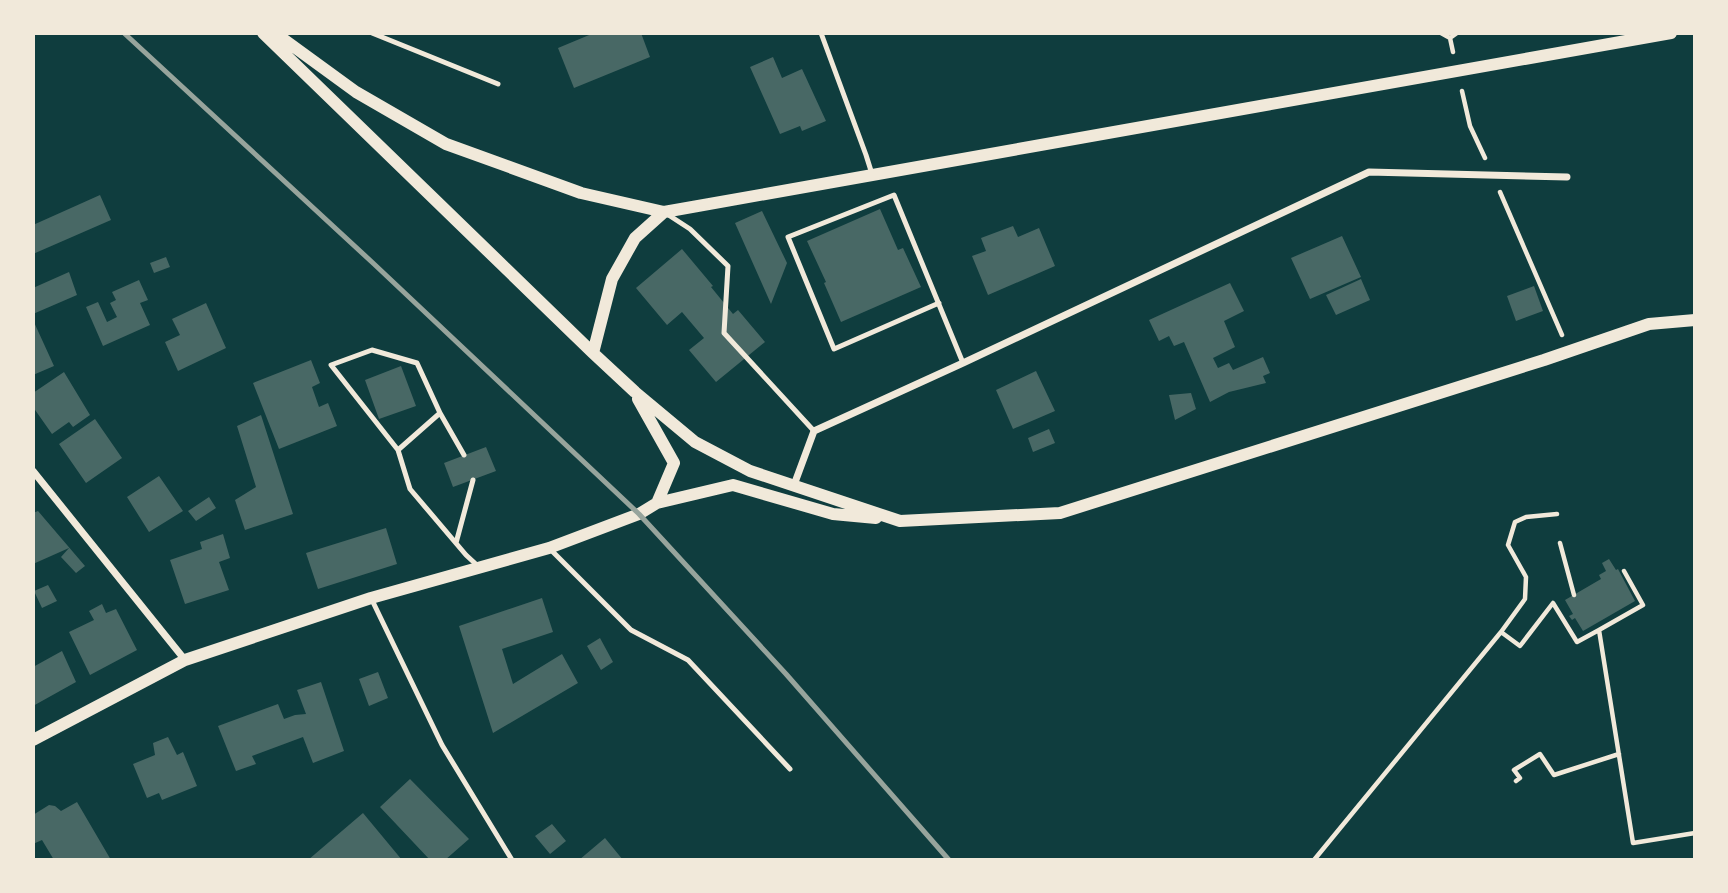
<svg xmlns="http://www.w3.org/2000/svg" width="1728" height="893" font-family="Signika,sans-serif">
<rect width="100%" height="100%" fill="#0f3d3e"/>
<!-- building -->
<path fill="#486865" d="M 594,33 L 641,33 L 650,57 L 574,88 L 558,48 Z
M 773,57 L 782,78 L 802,69 L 826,121 L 802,131 L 800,126 L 780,134 L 750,67 Z
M 100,195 L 111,220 L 33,254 L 33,225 Z
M 880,209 L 898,250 L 903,248 L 921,287 L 841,322 L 824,283 L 826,282 L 807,241 Z
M 762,211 L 787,263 L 771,304 L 735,223 Z
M 1013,226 L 1018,237 L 1039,228 L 1055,266 L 988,295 L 972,256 L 986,251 L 981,238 Z
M 1342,236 L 1361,277 L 1310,299 L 1291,258 Z
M 682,249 L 713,286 L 711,287 L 733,314 L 738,310 L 765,342 L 716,382 L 689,350 L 704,338 L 682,312 L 667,325 L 636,288 Z
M 166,257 L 170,267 L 154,273 L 150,263 Z
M 69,272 L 77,295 L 33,314 L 33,288 Z
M 1361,279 L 1370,300 L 1336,315 L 1326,295 Z
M 139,280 L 148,300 L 140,303 L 150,325 L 103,346 L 86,307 L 98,302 L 107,322 L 117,317 L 110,303 L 116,300 L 112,292 Z
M 1230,283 L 1244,311 L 1224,321 L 1235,347 L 1213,358 L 1218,368 L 1229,363 L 1233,370 L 1263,357 L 1270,373 L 1263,376 L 1266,383 L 1229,392 L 1210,402 L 1184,342 L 1174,346 L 1169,336 L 1159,341 L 1149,320 Z
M 1534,286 L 1543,311 L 1516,321 L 1507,296 Z
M 206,303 L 226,348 L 178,371 L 165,342 L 180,335 L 172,319 Z
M 33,320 L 54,366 L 33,375 Z
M 311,360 L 320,383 L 312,387 L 319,407 L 328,403 L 337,426 L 279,449 L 253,383 Z
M 401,366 L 416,406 L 379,419 L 365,380 Z
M 1036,371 L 1055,411 L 1013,429 L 996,390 Z
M 64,372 L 90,415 L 73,427 L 69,422 L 52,434 L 33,407 L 33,393 Z
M 1191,393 L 1196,409 L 1175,420 L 1169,395 Z
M 261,415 L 293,514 L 245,530 L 235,500 L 256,487 L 237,426 Z
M 95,419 L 122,458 L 86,483 L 59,444 Z
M 1049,429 L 1055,443 L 1033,452 L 1028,438 Z
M 486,447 L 496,471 L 453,487 L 444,463 Z
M 159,476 L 183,511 L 149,532 L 127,497 Z
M 209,497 L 216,508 L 196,521 L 188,511 Z
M 38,511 L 85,566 L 76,573 L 61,557 L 69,548 L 33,564 L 33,513 Z
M 386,528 L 397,564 L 318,589 L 306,553 Z
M 223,534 L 230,558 L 219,562 L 229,590 L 185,604 L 170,560 L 202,549 L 200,542 Z
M 1609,559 L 1616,570 L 1618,569 L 1635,601 L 1583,631 L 1575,618 L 1572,620 L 1569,616 L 1573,614 L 1565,600 L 1601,579 L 1599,575 L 1606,571 L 1602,563 Z
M 48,585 L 57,601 L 42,608 L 34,591 Z
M 542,598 L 553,632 L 502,649 L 513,684 L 562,654 L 578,683 L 493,733 L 459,626 Z
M 102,604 L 106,613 L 116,609 L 137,650 L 90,675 L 69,632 L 94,620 L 89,611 Z
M 600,638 L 613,662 L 601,670 L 587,646 Z
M 62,651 L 76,682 L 33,706 L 33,667 Z
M 378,672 L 388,698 L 369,706 L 359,679 Z
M 321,682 L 344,751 L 313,763 L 303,737 L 252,756 L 256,764 L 236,771 L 218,726 L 278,704 L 284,719 L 295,715 L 306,714 L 297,690 Z
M 168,737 L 177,755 L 183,752 L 197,786 L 162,800 L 159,793 L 147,798 L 133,764 L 155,755 L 153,743 Z
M 410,779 L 469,839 L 445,860 L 430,860 L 380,807 Z
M 77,802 L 111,860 L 54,860 L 42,840 L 33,844 L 33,815 L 49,805 L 55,806 L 61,811 Z
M 363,813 L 402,860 L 308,860 Z
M 552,824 L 566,841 L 550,854 L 535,836 Z
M 605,838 L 623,860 L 579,860 Z"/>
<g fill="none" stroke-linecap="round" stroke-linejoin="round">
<!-- path -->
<path stroke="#f1e9da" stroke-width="4.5" d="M 1441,33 L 1450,38 L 1453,52
M 1450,38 L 1457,33
M 1462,91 L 1470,126 L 1485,158
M 1500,192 L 1562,335
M 1557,514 L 1526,517 L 1515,522 L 1508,545 L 1526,577 L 1525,599 L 1501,632 L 1520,646 L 1553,603 L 1577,642 L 1599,630 L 1633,843 L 1695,833
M 1560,543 L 1574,595
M 1599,630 L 1643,605 L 1624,571
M 1516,781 L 1520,778 L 1514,770 L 1540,754 L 1554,775 L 1619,754
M 1314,860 L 1501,632"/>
<!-- service -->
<path stroke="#f1e9da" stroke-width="5" d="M 372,33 L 498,84
M 821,33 L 866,155 L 872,174
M 667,214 L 690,229 L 728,266 L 724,333 L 814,431
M 939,303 L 834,349 L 788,237 L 894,195 L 963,363
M 440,413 L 464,455
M 398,450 L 440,413 L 417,363 L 372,350 L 331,365 L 398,450 L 410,489 L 466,555 L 479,567
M 456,543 L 473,480
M 549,548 L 631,630 L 688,660 L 790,769
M 371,598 L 442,745 L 512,860"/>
<!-- minor -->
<path stroke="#f1e9da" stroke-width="7" d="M 33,471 L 185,660
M 794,485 L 814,431 L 963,363 L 1369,172 L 1567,177"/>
<!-- tertiary -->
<path stroke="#f1e9da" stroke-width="12" d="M 263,33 L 593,353 L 635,392 L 695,442 L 750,471 L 900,521 L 1060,513 L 1544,360 L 1649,324 L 1695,320
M 275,33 L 356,92 L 446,144 L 581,193 L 664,212 L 1671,33
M 593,353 L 612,279 L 635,238 L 664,212
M 638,399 L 674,463 L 657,503
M 33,740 L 185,660 L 371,598 L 549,548 L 639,514 L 657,503 L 733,485 L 833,514 L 876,518"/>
<!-- rail -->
<path stroke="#97a49c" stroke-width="5" d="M 124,33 L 374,264 L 639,514 L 786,674 L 949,860"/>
</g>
<!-- border -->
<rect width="1728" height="893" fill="none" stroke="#f1e9da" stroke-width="70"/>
</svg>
